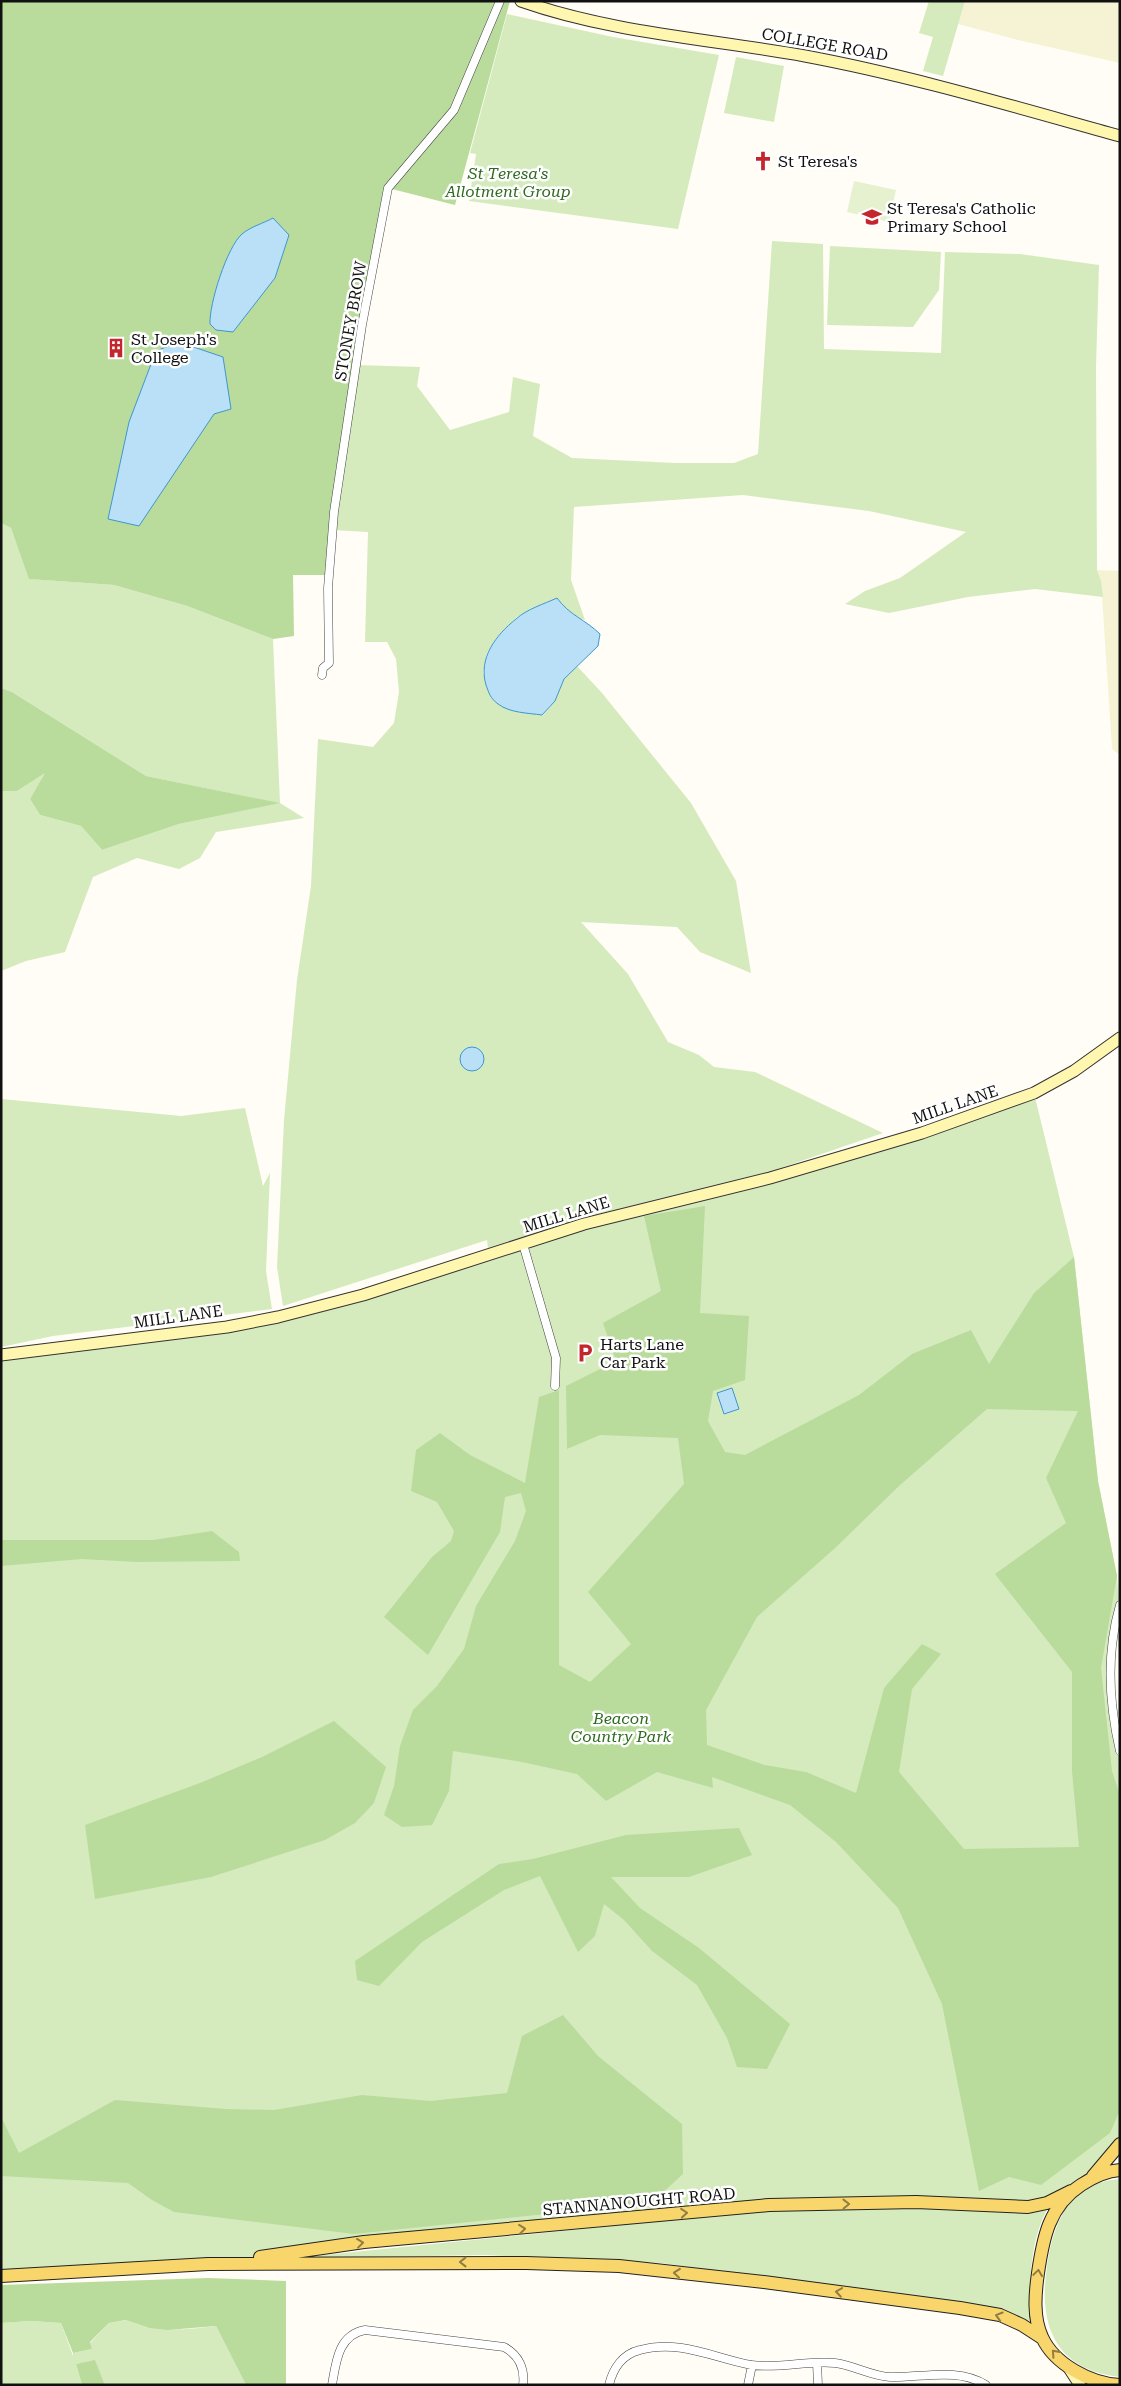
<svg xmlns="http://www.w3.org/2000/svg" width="1121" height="2386" font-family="'Roboto Serif',serif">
<rect width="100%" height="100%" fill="#fffdf5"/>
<!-- farmland -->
<path fill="#f6f3d4" d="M 965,1 L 1120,1 L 1120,63 L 1018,40 L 958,24 Z
M 1097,570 L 1120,571 L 1120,755 L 1112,749 L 1101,581 Z"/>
<!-- green -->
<path fill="#d5ebbd" d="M 929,1 L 965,1 L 943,76 L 923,71 L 933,37 L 919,33 Z
M 507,14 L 613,37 L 719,55 L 678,229 L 469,201 L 476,154 L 470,153 Z
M 736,57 L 784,66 L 774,122 L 724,113 Z
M 772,241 L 823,244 L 824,349 L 941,353 L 945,252 L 1020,254 L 1099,265 L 1096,367 L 1097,570 L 1101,581 L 1103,597 L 1035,589 L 968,597 L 889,613 L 845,604 L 865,591 L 900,578 L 966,532 L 869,511 L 743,495 L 574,507 L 571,580 L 585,620 L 575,617 L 557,599 L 517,617 L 497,637 L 487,653 L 483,673 L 499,705 L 519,712 L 543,715 L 555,701 L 564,679 L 577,666 L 602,693 L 691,803 L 736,881 L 751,973 L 700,952 L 677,927 L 581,922 L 628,974 L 668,1042 L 699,1055 L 714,1067 L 755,1072 L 883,1133 L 769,1172 L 582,1218 L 488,1248 L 487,1240 L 283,1306 L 277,1267 L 284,1120 L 297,980 L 311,886 L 318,739 L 373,747 L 394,723 L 399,692 L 396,659 L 387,642 L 365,642 L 368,532 L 332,530 L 356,365 L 420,367 L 417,386 L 450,430 L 509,412 L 513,377 L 540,384 L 533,436 L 572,458 L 675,463 L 734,463 L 758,454 Z
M 830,246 L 941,252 L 939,290 L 913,327 L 827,325 Z
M 1,523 L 11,528 L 30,579 L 114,585 L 187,606 L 273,639 L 280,803 L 304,818 L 216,832 L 200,858 L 179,869 L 137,858 L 93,877 L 65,952 L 26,961 L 1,971 L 1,791 L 17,791 L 46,772 L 30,799 L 40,815 L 81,826 L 102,850 L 179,824 L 278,803 L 146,776 L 12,692 L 1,688 Z
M 1034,1093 L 1074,1257 L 1098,1481 L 1117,1576 L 1119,1608 L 1110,1668 L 1120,1751 L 1120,2144 L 1091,2178 L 1047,2203 L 769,2205 L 364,2242 L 208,2264 L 1,2276 L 1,1355 L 278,1317 L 584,1224 L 770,1178 Z
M 1,1099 L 181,1116 L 245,1108 L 263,1186 L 270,1173 L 266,1271 L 272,1309 L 53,1336 L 1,1347 Z
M 1120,2179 L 1120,2377 C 1055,2370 1038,2325 1047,2267 C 1053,2224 1069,2182 1120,2179 Z
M 901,2207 L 1031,2213 L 1047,2210 C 1029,2243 1029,2286 1031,2322 L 996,2308 L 660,2263 L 485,2255 L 314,2258 L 314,2256 L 779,2209 Z
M 127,2320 C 161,2333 180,2330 216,2326 L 246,2385 L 105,2385 L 95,2361 L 76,2364 L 82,2385 L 1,2385 L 1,2323 L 31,2321 L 61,2323 L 73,2356 L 73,2353 L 92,2349 L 90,2343 L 109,2323 Z"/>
<!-- forest -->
<path fill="#b9dc9c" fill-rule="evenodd" d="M 1,1 L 510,1 L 455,205 L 388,188 L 362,325 L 329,575 L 293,575 L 294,636 L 273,639 L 187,606 L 114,585 L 29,579 L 11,528 L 1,523 Z
M 1,688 L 12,692 L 146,776 L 280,803 L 179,824 L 102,850 L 81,826 L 40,815 L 30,799 L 45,773 L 17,791 L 1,791 Z
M 705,1206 L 700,1313 L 749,1316 L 745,1380 L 713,1391 L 708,1421 L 725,1452 L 745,1455 L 859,1395 L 912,1354 L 971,1330 L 989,1364 L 1034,1293 L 1074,1257 L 1098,1481 L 1117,1576 L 1101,1668 L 1112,1771 L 1120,1795 L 1120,2110 L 1110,2133 L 1041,2185 L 1009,2177 L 979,2191 L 942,2004 L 898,1908 L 836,1842 L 790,1805 L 712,1777 L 713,1788 L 657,1772 L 606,1801 L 577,1774 L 522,1762 L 453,1751 L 449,1791 L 432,1825 L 402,1827 L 384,1815 L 394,1786 L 400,1746 L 413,1710 L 437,1686 L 464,1649 L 476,1606 L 515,1541 L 526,1511 L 521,1493 L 505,1497 L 500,1532 L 428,1655 L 384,1617 L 432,1557 L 451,1541 L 454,1531 L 437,1502 L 411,1491 L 416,1450 L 440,1433 L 470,1455 L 525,1483 L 539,1397 L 559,1390 L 559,1665 L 590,1682 L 631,1644 L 588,1592 L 684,1484 L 678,1438 L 600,1435 L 567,1449 L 566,1386 L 616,1361 L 603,1323 L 661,1291 L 644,1216 ZM 987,1409 L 1078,1411 L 1046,1478 L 1066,1523 L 995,1574 L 1072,1672 L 1072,1771 L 1079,1847 L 964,1849 L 899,1772 L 912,1689 L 941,1654 L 922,1644 L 884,1688 L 856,1793 L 806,1772 L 765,1765 L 707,1745 L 706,1710 L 757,1617 L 834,1549 L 899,1486 Z
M 212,1531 L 239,1552 L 240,1561 L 137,1562 L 82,1559 L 1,1566 L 1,1540 L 153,1540 Z
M 334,1721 L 386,1767 L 374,1803 L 355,1823 L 325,1840 L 211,1877 L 95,1899 L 85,1825 L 200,1783 L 262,1757 Z
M 739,1828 L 752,1855 L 689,1877 L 611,1877 L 640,1908 L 699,1948 L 790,2024 L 767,2069 L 737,2067 L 727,2038 L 697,1985 L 652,1951 L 624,1920 L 604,1904 L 595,1936 L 578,1952 L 540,1876 L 504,1890 L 422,1942 L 379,1986 L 357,1980 L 355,1961 L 499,1864 L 533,1859 L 626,1835 Z
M 563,2015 L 598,2056 L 682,2124 L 683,2174 L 647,2207 L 546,2214 L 354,2234 L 174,2212 L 152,2200 L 128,2183 L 1,2176 L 1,2117 L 19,2153 L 115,2100 L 226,2109 L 274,2110 L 362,2095 L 430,2101 L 507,2093 L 522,2036 Z
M 208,2278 L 286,2281 L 286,2385 L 246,2385 L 216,2326 L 168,2330 L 150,2328 L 126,2320 L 109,2323 L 90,2342 L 92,2349 L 73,2353 L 61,2323 L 31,2321 L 1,2323 L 1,2285 Z
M 95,2360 L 105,2385 L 82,2385 L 76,2364 Z"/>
<!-- pitch -->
<path fill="#e6f2cf" d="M 854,181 L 896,190 L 889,222 L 847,212 Z"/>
<!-- water -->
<path fill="#b9e0f7" stroke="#3f96cf" d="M 273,218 L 289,235 L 275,278 L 233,332 L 216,330 L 210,324 C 209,304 227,247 242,234 C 250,227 264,223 273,218 Z
M 179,342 L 223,357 L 231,409 L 214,414 L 139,526 L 108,519 L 129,422 L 156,351 Z
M 557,598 C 569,615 586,620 600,634 L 598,646 L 564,679 L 555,701 L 542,715 C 528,713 510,713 498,704 C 490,698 489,693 486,685 C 478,658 496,635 516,619 C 527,609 544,604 557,598 Z
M460 1059a12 12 0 1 1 24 0a12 12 0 1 1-24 0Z
M 732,1388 L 739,1409 L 724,1414 L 717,1393 Z"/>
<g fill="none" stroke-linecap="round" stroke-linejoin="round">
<defs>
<path id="street" d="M 322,675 L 323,668 L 329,663 L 328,588 L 334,512 L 362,325 L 388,188 L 454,110 L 500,1
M 523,1244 L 556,1358 L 555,1386
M 1120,1605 C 1106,1653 1109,1704 1120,1751
M 817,2363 L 818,2385
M 332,2385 C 336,2362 338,2335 365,2330 L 504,2347 C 519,2355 525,2369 523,2385
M 609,2385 C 613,2368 623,2354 640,2350 C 679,2339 714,2358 751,2365 C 780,2369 807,2360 835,2363 C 853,2365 871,2376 890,2377 C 921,2378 958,2367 986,2385
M 748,2385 L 752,2365"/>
<path id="secondary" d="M 521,1 C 612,33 711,39 805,56 C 912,76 1015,107 1120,136
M 1,1355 L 227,1327 L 278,1317 L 363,1295 L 584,1224 L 770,1178 L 922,1133 L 1034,1093 L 1074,1071 L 1120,1038
M 1069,2368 L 1080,2385"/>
<path id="primary" d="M 1120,2170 C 1105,2171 1093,2177 1081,2185 C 1049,2206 1043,2238 1038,2273 C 1035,2294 1033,2318 1042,2337 C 1054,2364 1091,2384 1120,2385
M 1093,2176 L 1120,2144
M 260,2257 L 364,2242 L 769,2205 L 916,2202 L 1028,2207 L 1047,2203 L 1071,2191
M 1,2276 L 208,2264 L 526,2263 L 619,2266 L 764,2282 L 960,2308 L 1000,2315 L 1022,2325 L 1042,2338"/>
</defs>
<!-- street casing -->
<use href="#street" stroke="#444" stroke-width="9"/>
<!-- secondary casing -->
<use href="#secondary" stroke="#333" stroke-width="13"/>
<!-- primary casing -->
<use href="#primary" stroke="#222" stroke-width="14"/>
<!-- street -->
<use href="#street" stroke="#fff" stroke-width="8"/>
<!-- secondary -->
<use href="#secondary" stroke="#fff6b0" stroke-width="11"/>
<!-- primary -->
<use href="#primary" stroke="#f9d66b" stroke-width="12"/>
</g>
<!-- one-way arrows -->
<defs><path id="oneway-chevron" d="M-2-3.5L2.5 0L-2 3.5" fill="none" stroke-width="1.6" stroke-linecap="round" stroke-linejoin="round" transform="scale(1.25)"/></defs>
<g stroke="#917d42">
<use href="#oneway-chevron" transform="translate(846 2204) rotate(-1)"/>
<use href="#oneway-chevron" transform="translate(684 2213) rotate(-5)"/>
<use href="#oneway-chevron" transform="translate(522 2229) rotate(-6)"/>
<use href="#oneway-chevron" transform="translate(360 2243) rotate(-7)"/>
<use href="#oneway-chevron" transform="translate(463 2262) rotate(-180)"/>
<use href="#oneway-chevron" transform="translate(677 2273) rotate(-174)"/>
<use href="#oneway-chevron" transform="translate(1038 2273) rotate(-82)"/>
<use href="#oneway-chevron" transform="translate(839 2292) rotate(-172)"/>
<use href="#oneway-chevron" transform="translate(999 2316) rotate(-163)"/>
<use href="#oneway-chevron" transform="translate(1055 2353) rotate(-132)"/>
</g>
<!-- icons -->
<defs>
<symbol id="church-bare" viewBox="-9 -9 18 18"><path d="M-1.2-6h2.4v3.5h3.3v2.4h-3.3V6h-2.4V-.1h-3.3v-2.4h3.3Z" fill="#c4262e" stroke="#fff" stroke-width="2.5" paint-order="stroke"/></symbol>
<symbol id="school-bare" viewBox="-9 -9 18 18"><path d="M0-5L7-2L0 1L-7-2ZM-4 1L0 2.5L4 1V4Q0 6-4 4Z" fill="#c4262e" stroke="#fff" stroke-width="2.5" paint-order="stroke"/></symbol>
<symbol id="building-bare" viewBox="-9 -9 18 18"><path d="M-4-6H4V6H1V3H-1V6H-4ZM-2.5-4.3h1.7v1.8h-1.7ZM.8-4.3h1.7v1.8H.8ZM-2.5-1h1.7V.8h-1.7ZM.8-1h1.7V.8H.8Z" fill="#c4262e" stroke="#fff" stroke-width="2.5" paint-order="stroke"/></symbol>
<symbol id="parking-bare" viewBox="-9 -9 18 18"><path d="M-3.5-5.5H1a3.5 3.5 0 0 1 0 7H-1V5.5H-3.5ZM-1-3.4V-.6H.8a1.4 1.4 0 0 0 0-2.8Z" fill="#c4262e" stroke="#fff" stroke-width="2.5" paint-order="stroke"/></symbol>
</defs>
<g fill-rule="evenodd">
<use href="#church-bare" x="749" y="147" width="28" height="28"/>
<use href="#school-bare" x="858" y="203" width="28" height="28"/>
<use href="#building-bare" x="102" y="334" width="28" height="28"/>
<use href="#parking-bare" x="571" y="1339" width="28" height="28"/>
</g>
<g text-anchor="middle" stroke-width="5" stroke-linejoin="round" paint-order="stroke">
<!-- street labels -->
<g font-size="16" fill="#111" stroke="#fff">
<text transform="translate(825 44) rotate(10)" y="6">COLLEGE ROAD</text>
<text transform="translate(350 321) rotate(-80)" y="6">STONEY BROW</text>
<text transform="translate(955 1104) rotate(-19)" y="6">MILL LANE</text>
<text transform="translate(566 1214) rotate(-17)" y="6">MILL LANE</text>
<text transform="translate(178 1316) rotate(-8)" y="6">MILL LANE</text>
<text transform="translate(639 2201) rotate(-5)" y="6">STANNANOUGHT ROAD</text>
</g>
<!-- poi labels -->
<g font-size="16" fill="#111" stroke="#fff" text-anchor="start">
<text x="778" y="167">St Teresa's</text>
<text x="887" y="214">St Teresa's Catholic<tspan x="887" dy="18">Primary School</tspan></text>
<text x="131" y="345">St Joseph's<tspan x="131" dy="18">College</tspan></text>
<text x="600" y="1350">Harts Lane<tspan x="600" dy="18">Car Park</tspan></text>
</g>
<!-- park labels -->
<g font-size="16" font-style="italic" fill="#2f6b1f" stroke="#fff">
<text x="508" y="179">St Teresa's<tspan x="508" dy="18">Allotment Group</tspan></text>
<text x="621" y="1724">Beacon<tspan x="621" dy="18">Country Park</tspan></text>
</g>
</g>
<!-- border -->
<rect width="1121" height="2386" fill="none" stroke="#111111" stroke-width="5"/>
</svg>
